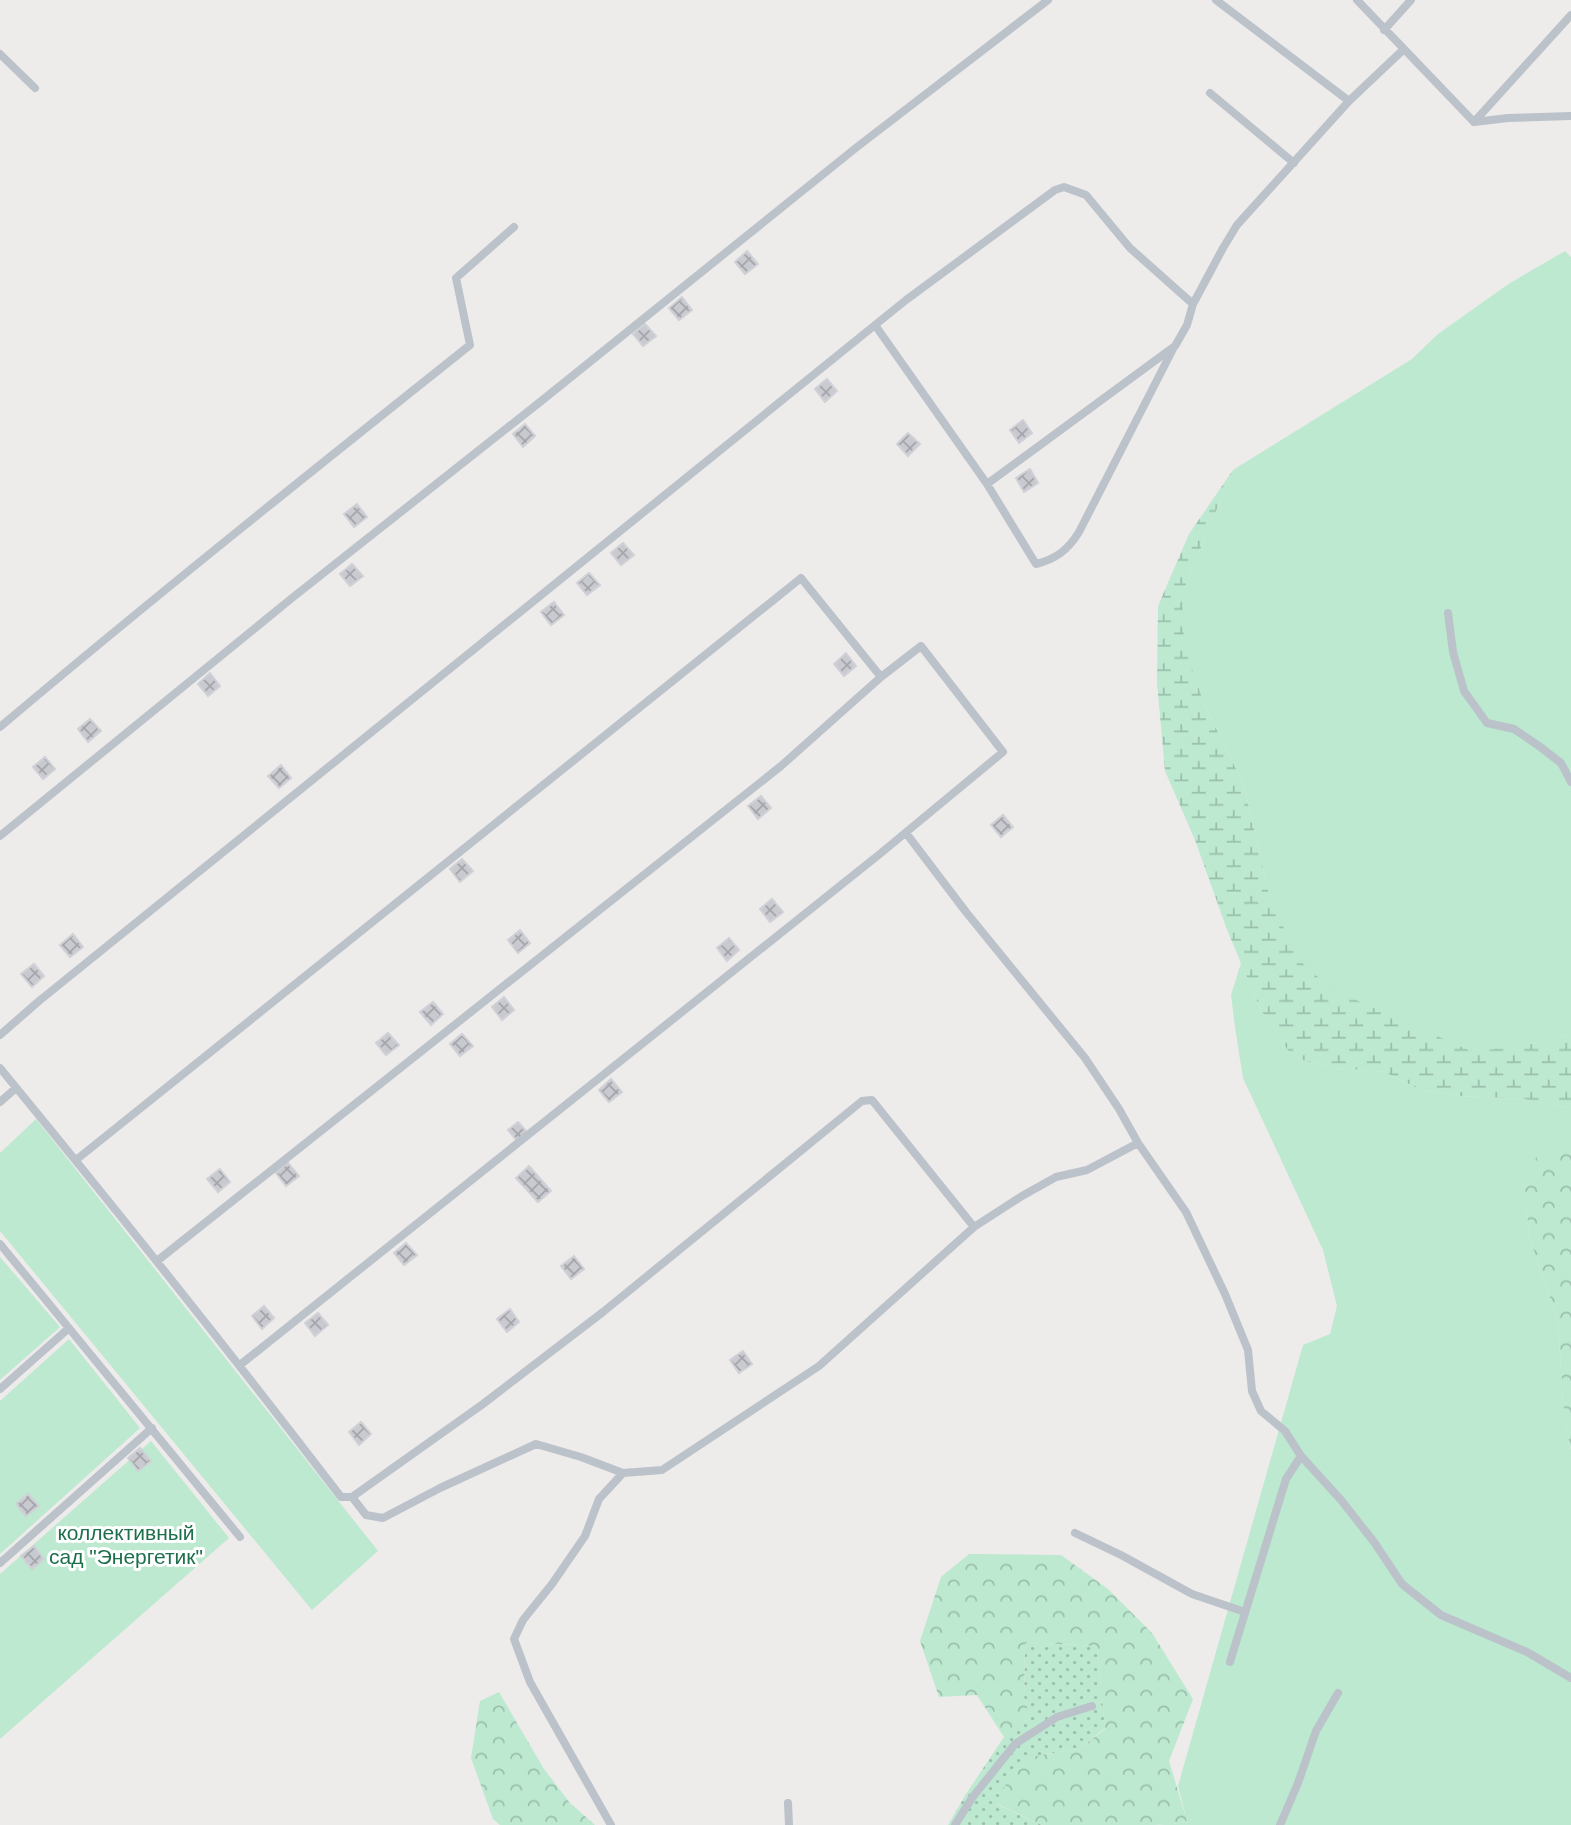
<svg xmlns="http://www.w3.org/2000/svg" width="1571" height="1825" font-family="Helvetica,sans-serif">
<defs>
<pattern id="grass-dots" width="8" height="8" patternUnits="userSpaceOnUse" patternTransform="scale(1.75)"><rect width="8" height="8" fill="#bce9d0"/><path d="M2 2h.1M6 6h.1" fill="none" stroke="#9bbfac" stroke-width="1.8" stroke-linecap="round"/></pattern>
<pattern id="forest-crowns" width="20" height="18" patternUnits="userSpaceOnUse" patternTransform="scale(1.75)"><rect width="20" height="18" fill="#bce9d0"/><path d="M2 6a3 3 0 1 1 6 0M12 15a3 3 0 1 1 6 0" fill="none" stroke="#9bbfac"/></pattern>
<pattern id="wetland-marsh" width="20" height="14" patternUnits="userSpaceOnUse" patternTransform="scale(1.75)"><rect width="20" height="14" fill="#bce9d0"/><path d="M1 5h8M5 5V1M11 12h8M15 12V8" fill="none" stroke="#9bbfac"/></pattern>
<pattern id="building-cross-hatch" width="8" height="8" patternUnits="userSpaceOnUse" patternTransform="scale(1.75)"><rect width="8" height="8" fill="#c9cad0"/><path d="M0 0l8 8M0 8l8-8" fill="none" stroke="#a5a6ac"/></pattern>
</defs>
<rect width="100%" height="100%" fill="#eeebeb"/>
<!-- grass -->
<path fill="url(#grass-dots)" d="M 1025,1642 L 1097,1646 L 1105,1728 L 1079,1749 L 1035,1756 L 996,1804 L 1042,1825 L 948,1825 L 966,1794 L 1004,1737 L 1030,1718 L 1024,1697 Z"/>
<!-- forest -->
<path fill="url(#forest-crowns)" d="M 1571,1143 L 1571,1450 L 1564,1417 L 1558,1321 L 1529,1237 L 1524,1182 L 1537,1155 Z
M 969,1554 L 1061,1555 L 1108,1589 L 1152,1633 L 1193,1699 L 1169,1761 L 1187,1821 L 1155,1825 L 1042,1825 L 995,1803 L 1012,1774 L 1035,1756 L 1079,1749 L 1105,1729 L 1097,1646 L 1025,1642 L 1024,1697 L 1030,1718 L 1004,1737 L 977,1695 L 939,1697 L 920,1641 L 941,1577 Z
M 499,1692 L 544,1769 L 570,1803 L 595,1825 L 500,1825 L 493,1819 L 471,1758 L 480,1701 Z"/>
<!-- wetland -->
<path fill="url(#wetland-marsh)" d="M 1233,470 L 1182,594 L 1204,704 L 1244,785 L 1271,902 L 1532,1044 L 1571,1035 L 1571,1108 L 1523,1099 L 1459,1096 L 1421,1090 L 1384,1072 L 1335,1068 L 1293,1058 L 1260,1009 L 1226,927 L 1195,840 L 1165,771 L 1157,683 L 1158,606 L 1189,534 Z"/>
<!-- garden -->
<path fill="#bce9d0" d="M 1565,251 L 1571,257 L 1571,1035 L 1532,1044 L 1473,1052 L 1331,989 L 1300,961 L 1271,902 L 1244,785 L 1204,704 L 1184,645 L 1182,594 L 1233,470 L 1412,359 L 1438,334 L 1510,283 Z
M 1241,963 L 1260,1009 L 1293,1058 L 1335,1068 L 1384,1072 L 1421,1090 L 1459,1096 L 1523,1099 L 1571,1108 L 1571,1143 L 1537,1156 L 1524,1182 L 1529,1237 L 1558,1321 L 1564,1417 L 1571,1450 L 1571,1825 L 1155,1825 L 1187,1821 L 1178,1786 L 1303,1345 L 1330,1334 L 1337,1306 L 1323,1250 L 1243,1078 L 1235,1027 L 1231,995 Z
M 36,1119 L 378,1551 L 312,1610 L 0,1231 L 0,1153 Z
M 0,1257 L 60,1327 L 0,1380 Z
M 69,1339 L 140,1428 L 0,1554 L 0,1401 Z
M 151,1441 L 229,1538 L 0,1739 L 0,1574 Z"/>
<!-- building -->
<path fill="url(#building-cross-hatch)" stroke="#d0d1d7" stroke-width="2" d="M 747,251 L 758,264 L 745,274 L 735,262 Z
M 682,297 L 692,310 L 679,320 L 669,308 Z
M 645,324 L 656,336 L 643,346 L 633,334 Z
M 827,379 L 837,391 L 825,402 L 815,389 Z
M 1023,420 L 1032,433 L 1019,443 L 1010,430 Z
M 525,424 L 535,436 L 523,447 L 513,434 Z
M 908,433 L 920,444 L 908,456 L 897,444 Z
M 1030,469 L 1038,483 L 1024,492 L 1016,478 Z
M 357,504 L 367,517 L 354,527 L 344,514 Z
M 623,543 L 634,555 L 621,565 L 611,553 Z
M 352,564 L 363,576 L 350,586 L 340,574 Z
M 589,573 L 600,585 L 587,595 L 577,583 Z
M 554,602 L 564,615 L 551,625 L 541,612 Z
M 846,653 L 856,666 L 844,676 L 834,664 Z
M 210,673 L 220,686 L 208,696 L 198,684 Z
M 90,719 L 101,731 L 88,742 L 78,729 Z
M 45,757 L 55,769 L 43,779 L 33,767 Z
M 281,765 L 291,778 L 279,788 L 268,776 Z
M 761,796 L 771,808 L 758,819 L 748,806 Z
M 1003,815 L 1013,827 L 1001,837 L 991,825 Z
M 462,859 L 473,871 L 460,882 L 450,869 Z
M 772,899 L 783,912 L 770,922 L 760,909 Z
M 520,930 L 530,943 L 518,953 L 508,940 Z
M 73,934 L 83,947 L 70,957 L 60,945 Z
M 729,938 L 739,950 L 727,961 L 717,948 Z
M 34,964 L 44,976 L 32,987 L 21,974 Z
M 504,997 L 514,1010 L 502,1020 L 492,1007 Z
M 433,1002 L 443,1014 L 431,1025 L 420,1012 Z
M 388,1033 L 399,1045 L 386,1055 L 376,1043 Z
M 462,1034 L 473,1046 L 460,1056 L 450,1044 Z
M 611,1079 L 622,1092 L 609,1102 L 599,1090 Z
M 518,1122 L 527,1132 L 517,1141 L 508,1130 Z
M 288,1163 L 299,1176 L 286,1186 L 276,1173 Z
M 529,1166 L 551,1191 L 538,1202 L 516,1178 Z
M 220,1169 L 230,1182 L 218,1192 L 207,1179 Z
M 406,1243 L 417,1255 L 404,1265 L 394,1253 Z
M 574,1256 L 584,1269 L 571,1279 L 561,1266 Z
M 264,1306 L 274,1318 L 262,1329 L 252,1316 Z
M 510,1309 L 519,1322 L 507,1332 L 497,1319 Z
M 318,1313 L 328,1325 L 315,1336 L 305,1323 Z
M 743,1351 L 752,1364 L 739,1373 L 730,1360 Z
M 361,1422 L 371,1434 L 359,1445 L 349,1432 Z
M 140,1448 L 151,1461 L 138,1471 L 128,1458 Z
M 28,1494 L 39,1506 L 26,1516 L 16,1504 Z
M 34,1546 L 44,1559 L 32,1569 L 21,1556 Z"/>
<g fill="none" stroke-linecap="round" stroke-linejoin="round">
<!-- service -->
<path stroke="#bbc2ca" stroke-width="8" d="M 1216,0 L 1349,101
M 1357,0 L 1474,122 L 1571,15
M 1384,30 L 1411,0
M 0,54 L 35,88
M 1210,93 L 1294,163
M 1474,122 L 1508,118 L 1571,116
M 875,325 L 987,484 L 1175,346 L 1187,325 L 1193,304 L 1223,248 L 1237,225 L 1349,101 L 1404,49
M 987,484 L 1036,564 C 1056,559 1068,550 1079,532 L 1173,349
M 1448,613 L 1453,652 L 1464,691 L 1487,723 L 1514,729 L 1539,746 L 1561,763 L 1571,782
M 0,727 C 154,597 312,471 470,345 L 456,278 L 514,227
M 906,833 L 966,912 L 1085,1058 L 1119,1109 L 1138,1143 L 1186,1212 L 1225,1294 L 1248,1350 L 1252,1391 L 1261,1411 L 1285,1431 L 1301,1456 L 1341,1500 L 1374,1542 L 1402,1584 L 1441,1615 L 1527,1652 L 1571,1678
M 0,836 L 292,598 L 540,402 L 857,147 L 1048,0
M 0,1035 L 39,1001 L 906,300 L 1055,190 L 1064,187 L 1086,195 L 1130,248 L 1193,304
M 0,1068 C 116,1209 230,1352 341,1497 L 352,1497 L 483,1404 L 603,1312 L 862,1101 L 872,1100 L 974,1227
M 0,1102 L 16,1088
M 76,1160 L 801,578 L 881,677
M 0,1244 L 240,1537
M 157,1261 L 781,766 L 881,677 L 921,646 L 1003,752 L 881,853 L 240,1365
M 0,1389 L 69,1328
M 352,1497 L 366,1515 L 383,1518 L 440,1488 L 536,1444 L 581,1457 L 623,1473 L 662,1470 L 819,1366 L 974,1227 L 1022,1196 L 1056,1177 L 1087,1170 L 1138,1143
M 1075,1533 L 1121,1555 L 1192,1594 L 1245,1612
M 0,1563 L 152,1428
M 1230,1662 L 1286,1479 L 1301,1456
M 788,1803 L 789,1825
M 611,1825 L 530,1682 L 514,1639 L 523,1620 L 552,1584 L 585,1536 L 599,1499 L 623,1473
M 955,1825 L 972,1798 L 1015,1744 L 1057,1717 L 1092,1706
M 1280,1825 L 1298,1783 L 1316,1731 L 1338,1693"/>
</g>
<g text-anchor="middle" stroke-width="6" stroke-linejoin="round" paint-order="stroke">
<!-- park labels -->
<g font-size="21" fill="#1e704c" stroke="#fff">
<text x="126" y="1540">коллективный<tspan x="126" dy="24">сад "Энергетик"</tspan></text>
</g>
</g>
</svg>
